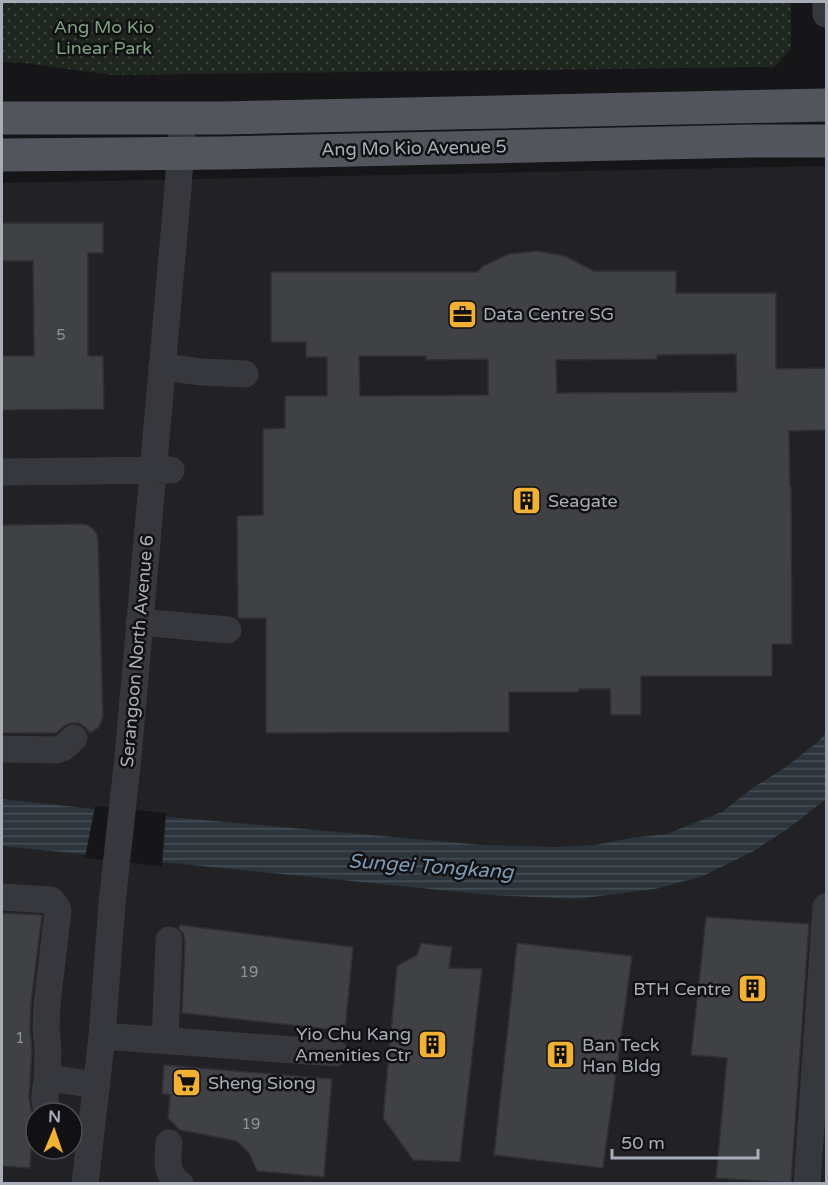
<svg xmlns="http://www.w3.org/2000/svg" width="828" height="1185" font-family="'Varela Round',sans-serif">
<defs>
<pattern id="park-dots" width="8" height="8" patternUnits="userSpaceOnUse" patternTransform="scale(1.5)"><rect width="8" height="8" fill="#1e261f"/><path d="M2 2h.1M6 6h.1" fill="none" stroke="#3c433d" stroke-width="1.8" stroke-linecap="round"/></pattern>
<pattern id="water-rules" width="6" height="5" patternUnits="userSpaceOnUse" patternTransform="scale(1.5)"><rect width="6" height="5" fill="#2c353c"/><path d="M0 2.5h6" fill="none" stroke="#485056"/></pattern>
</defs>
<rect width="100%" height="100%" fill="#161618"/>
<!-- built -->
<path fill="#222225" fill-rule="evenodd" d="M 826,166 L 826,1183 L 2,1183 L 2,183 ZM 36,1113 L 72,1113 L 72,1149 L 36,1149 Z"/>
<!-- park -->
<path fill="url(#park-dots)" d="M 2,2 L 791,2 L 791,49 L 774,67 L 112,75 L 24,63 L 2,62 Z"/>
<!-- water -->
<path fill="url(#water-rules)" d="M 826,732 L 826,799 L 789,828 L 752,852 L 703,876 L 655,889 L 576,899 L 491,895 L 2,846 L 2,799 L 158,816 L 482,845 L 557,847 L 595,845 L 631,838 L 667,834 L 722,812 L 754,787 L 783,769 L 818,742 Z"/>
<!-- pier -->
<path fill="#161618" d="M 95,806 L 166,813 L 162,866 L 85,858 Z"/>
<!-- building -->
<path fill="#404145" stroke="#303034" stroke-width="1.5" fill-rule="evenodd" d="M 2,223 L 103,223 L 103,253 L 88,253 L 88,356 L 103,356 L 104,409 L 2,410 L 2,356 L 34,356 L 33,261 L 2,261 Z
M 537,251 L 565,256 L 594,271 L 676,271 L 676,293 L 776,293 L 776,369 L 826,368 L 826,430 L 789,431 L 790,486 L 791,486 L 792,644 L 772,644 L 772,676 L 641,676 L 641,715 L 611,715 L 610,689 L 579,689 L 578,692 L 509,692 L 509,732 L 266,733 L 266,618 L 238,618 L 237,516 L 263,515 L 263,429 L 285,428 L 285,396 L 327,396 L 327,357 L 306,357 L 306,342 L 271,342 L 271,272 L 477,272 L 483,266 L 509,254 ZM 736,354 L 737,392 L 557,393 L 556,360 L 657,359 L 657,355 ZM 359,356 L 426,356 L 426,360 L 488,359 L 488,395 L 360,396 Z
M 81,524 L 88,525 L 93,529 L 97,534 L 98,540 L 103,716 L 101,722 L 98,728 L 90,733 L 85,727 L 79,723 L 71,723 L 64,726 L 56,733 L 2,733 L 2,525 Z
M 2,913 L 42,915 L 31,1003 L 30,1029 L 32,1050 L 29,1098 L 31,1109 L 33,1116 L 30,1168 L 2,1166 Z
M 706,917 L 809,924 L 791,1183 L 716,1178 L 727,1058 L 691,1055 Z
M 180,925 L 353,947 L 345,1031 L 182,1013 L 185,941 L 183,933 L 179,929 Z
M 421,943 L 452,947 L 449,968 L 482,969 L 460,1162 L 413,1160 L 383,1118 L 397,966 L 417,955 Z
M 517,943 L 632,956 L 603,1168 L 494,1155 Z
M 164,1065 L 332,1079 L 324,1177 L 257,1171 L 249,1153 L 236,1141 L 180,1130 L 168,1118 L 170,1095 L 162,1094 Z"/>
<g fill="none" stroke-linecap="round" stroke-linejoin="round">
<!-- minor -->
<path stroke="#37383d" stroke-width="27" d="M 826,2 L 826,14
M 162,367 L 202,372 L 245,374
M 2,472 L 171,470
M 139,622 L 228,630
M 2,749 L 56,750 L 64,747 L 74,738
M 2,897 L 51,900 L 56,906 L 58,911 L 47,1004 L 46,1029 L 48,1050 L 47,1078 L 97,1085
M 102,1036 L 335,1053
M 165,1040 L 169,940
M 47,1078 C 46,1090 41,1105 51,1113
M 169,1143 C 168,1159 164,1173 180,1184
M 85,1184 L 102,1036 L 112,903 L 128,757 L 178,188 L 183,118
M 807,1184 L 826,907"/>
<!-- major -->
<path stroke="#53555c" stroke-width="33" d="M 2,118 L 222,118 L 826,105
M 2,155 L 222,153 L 751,141 L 826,141"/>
</g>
<!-- icons -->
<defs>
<symbol id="office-square" viewBox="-11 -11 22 22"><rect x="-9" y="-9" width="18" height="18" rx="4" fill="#f2b134" stroke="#111113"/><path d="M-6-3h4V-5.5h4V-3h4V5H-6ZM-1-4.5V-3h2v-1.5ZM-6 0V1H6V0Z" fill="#111"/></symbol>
<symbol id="building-square" viewBox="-11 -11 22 22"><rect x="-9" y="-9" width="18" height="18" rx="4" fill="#f2b134" stroke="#111113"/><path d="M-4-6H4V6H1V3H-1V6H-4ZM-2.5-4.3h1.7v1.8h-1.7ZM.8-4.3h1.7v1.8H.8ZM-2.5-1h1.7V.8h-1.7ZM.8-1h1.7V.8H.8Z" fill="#111"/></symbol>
<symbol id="supermarket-square" viewBox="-11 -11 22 22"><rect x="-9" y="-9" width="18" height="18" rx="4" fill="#f2b134" stroke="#111113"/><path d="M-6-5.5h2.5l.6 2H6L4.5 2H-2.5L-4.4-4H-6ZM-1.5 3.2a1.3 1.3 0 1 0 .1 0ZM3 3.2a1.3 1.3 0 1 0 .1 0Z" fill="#111"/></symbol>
</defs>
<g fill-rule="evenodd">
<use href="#office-square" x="446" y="298" width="33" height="33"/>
<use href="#building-square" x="510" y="484" width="33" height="33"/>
<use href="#building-square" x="736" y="972" width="33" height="33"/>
<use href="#building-square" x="416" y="1028" width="33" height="33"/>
<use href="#building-square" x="544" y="1038" width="33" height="33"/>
<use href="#supermarket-square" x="170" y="1066" width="33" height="33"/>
</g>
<g text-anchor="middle" stroke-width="5" stroke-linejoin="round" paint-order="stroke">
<!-- number labels -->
<g font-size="15" fill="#8e929b">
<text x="61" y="340">5</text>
<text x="249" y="977">19</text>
<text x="20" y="1043">1</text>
<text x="251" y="1129">19</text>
</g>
<!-- park labels -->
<g font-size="18" fill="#7fa381" stroke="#111113">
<text x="104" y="33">Ang Mo Kio<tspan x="104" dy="21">Linear Park</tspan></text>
</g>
<!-- street labels -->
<g font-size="18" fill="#a8adb8" stroke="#111113">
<text transform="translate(414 148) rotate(-1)" y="6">Ang Mo Kio Avenue 5</text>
<text transform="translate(137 651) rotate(-85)" y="6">Serangoon North Avenue 6</text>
</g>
<!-- poi labels -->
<g font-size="18" fill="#a8adb8" stroke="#111113" text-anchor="start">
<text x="483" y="320">Data Centre SG</text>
<text x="548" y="507">Seagate</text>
<text x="731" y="995" text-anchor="end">BTH Centre</text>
<text x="411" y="1040" text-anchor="end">Yio Chu Kang<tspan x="411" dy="21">Amenities Ctr</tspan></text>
<text x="582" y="1051">Ban Teck<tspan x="582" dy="21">Han Bldg</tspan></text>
<text x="208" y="1089">Sheng Siong</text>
</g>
<!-- water labels -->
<g font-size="20" font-style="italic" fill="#7f9bb3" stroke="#111113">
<text transform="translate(431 866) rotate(4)" y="7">Sungei Tongkang</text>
</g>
</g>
<!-- border -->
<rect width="828" height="1185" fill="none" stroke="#a8adb8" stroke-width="6"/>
<!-- north arrow -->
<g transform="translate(54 1131) rotate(2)"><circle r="28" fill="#111113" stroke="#4d4f55" stroke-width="1.5"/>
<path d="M0-4.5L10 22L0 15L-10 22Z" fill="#f2b134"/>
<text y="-9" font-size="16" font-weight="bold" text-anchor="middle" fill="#a8adb8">N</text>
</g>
<!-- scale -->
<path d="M612 1149v9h146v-9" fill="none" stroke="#a8adb8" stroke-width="3"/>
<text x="621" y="1149" font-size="18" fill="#a8adb8" stroke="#111113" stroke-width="4.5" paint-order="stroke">50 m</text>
</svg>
